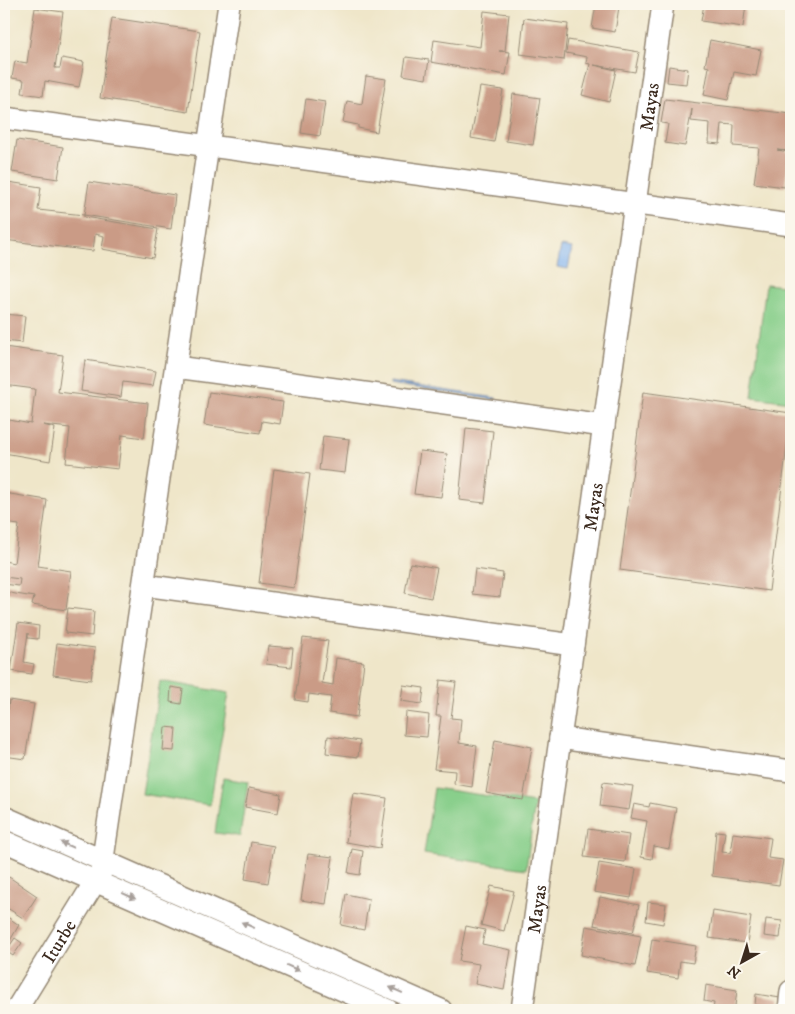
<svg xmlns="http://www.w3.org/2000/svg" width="795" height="1014" font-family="'IM FELL DW Pica',serif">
<rect width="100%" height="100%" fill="#fbf7ec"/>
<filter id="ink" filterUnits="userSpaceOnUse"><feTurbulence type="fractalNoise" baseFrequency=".02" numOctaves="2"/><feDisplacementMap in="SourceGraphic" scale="10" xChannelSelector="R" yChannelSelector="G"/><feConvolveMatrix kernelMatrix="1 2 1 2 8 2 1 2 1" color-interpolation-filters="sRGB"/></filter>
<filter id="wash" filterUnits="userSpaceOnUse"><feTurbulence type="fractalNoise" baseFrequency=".0096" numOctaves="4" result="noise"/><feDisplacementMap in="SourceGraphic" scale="20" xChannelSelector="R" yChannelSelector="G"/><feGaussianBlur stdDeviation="1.12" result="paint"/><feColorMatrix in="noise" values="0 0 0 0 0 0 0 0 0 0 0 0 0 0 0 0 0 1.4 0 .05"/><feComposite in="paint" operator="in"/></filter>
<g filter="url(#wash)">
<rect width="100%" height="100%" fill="#efe6c9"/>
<!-- green -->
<path fill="#86ce89" stroke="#607c54" d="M 766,284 L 791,287 L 791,402 L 752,397 Z
M 160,681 L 229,693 L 210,805 L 142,794 Z
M 223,778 L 248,782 L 240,836 L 215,833 Z
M 434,788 L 535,803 L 526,869 L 424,854 Z"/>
<!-- water -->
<path fill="#83b4ef" stroke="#5f6f86" d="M 561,246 L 572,248 L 568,269 L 557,267 Z
M 390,382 L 496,398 L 496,400 L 390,384 Z"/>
<g id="blocks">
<!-- building -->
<path fill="#ca9b86" d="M 596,4 L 619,7 L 615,32 L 592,28 Z
M 704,4 L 746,4 L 743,27 L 701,21 Z
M 752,4 L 775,4 L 774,8 Z
M 35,8 L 63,12 L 55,68 L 60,68 L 62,58 L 84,62 L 79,87 L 45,81 L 43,96 L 22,93 L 24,80 L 12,78 L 15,61 L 27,63 Z
M 484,11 L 509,14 L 505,51 L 499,51 L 510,52 L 506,75 L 431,62 L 434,40 L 480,47 Z
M 112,18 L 200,31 L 188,112 L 100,98 Z
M 524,18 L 568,24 L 564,60 L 520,54 Z
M 568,40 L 639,52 L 635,72 L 594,65 L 616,70 L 609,102 L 582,95 L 590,64 L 586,63 L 587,57 L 566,53 Z
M 710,40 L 761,50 L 756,76 L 734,72 L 728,100 L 704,95 L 709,67 L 705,66 Z
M 406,57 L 429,60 L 426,79 L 403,75 Z
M 669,66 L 688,69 L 686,84 L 667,82 Z
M 366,76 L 386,79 L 377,132 L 358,128 L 358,125 L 343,122 L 347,101 L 362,104 Z
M 480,87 L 503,90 L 494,142 L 471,138 Z
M 513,94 L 540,98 L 533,145 L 506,141 Z
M 306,99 L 325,102 L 320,136 L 301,133 Z
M 665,99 L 791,114 L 791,151 L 777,150 L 789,152 L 785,187 L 754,183 L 759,148 L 733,146 L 734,125 L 722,124 L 720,144 L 709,143 L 710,123 L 691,121 L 692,109 L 685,146 L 665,143 L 668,124 L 661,123 Z
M 17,140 L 63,147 L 58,179 L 12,172 Z
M 8,182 L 41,187 L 38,210 L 84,215 L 84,217 L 158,229 L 153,258 L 102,249 L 104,236 L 95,234 L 93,251 L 4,240 L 4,205 L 6,206 Z
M 89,182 L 175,195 L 171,229 L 84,215 Z
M 4,314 L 25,316 L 22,343 L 4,341 Z
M 4,347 L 63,355 L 58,392 L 148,403 L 144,438 L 122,435 L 118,469 L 66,463 L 70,428 L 43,425 L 55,428 L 50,461 L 4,453 L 4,419 L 31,424 L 35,389 L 4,385 Z
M 85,360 L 156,371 L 153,386 L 123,382 L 121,397 L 81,391 Z
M 209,392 L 283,402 L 280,424 L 262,421 L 260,433 L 204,425 Z
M 643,392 L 791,413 L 769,591 L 620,570 Z
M 466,428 L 493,431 L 485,503 L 459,500 Z
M 323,436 L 349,439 L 345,473 L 319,470 Z
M 420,451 L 447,454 L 441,497 L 414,494 Z
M 274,469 L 310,474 L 294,588 L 259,583 Z
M 4,493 L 47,500 L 38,566 L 71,571 L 66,610 L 32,605 L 34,597 L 4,592 L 4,584 L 19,586 L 20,579 L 4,577 L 4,561 L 14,563 L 19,525 L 4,523 Z
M 410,563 L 437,568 L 431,598 L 405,593 Z
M 475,569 L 503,573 L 500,597 L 472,594 Z
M 68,608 L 94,611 L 92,636 L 65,633 Z
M 18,623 L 39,626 L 38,639 L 28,638 L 28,633 L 24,662 L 34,664 L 32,674 L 11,671 Z
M 4,635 L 8,636 L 6,648 L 4,648 Z
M 303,638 L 328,641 L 322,683 L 333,685 L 336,658 L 364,662 L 357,717 L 329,713 L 331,697 L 309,694 L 308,702 L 295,700 Z
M 57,643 L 95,648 L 91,680 L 53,675 Z
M 269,646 L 293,648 L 291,667 L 266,664 Z
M 440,680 L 456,682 L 451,718 L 461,719 L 459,743 L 477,746 L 472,787 L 454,784 L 455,771 L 434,769 L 441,716 L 436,716 Z
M 403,685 L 424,688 L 422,704 L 401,701 Z
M 171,687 L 183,689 L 181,704 L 170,702 Z
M 9,700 L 34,704 L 25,759 L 4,756 L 4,710 L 8,710 Z
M 406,712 L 429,715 L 427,737 L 404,735 Z
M 165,727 L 176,728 L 174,751 L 163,750 Z
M 328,736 L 360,741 L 358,757 L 326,753 Z
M 495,740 L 532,747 L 523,800 L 486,793 Z
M 603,782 L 633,786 L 629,810 L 600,806 Z
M 249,788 L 281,794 L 278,813 L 245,807 Z
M 353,793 L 387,798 L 380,848 L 346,842 Z
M 650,803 L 676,808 L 669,849 L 654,846 L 652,859 L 641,857 L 647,821 L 631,818 L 634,804 L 649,807 Z
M 588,829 L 629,835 L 625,862 L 584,857 Z
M 716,831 L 725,832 L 722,852 L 730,853 L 733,833 L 771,838 L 768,858 L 783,860 L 779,885 L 712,876 Z
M 251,842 L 274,846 L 268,883 L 245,879 Z
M 352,849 L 363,851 L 360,875 L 348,873 Z
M 308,854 L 333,857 L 326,904 L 301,900 Z
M 599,863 L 636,869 L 631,898 L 594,892 Z
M 9,877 L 37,896 L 23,918 L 4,906 L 4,885 Z
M 491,886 L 514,891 L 504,931 L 481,925 Z
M 346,894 L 369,899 L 364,930 L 341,925 Z
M 600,897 L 639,905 L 633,933 L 594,925 Z
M 648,902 L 666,904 L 663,924 L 646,921 Z
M 713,911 L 751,917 L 747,943 L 709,938 Z
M 6,916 L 19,925 L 4,951 L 4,920 Z
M 766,919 L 782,921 L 780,938 L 764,936 Z
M 466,926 L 485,930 L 482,944 L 511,950 L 504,990 L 475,984 L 479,964 L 459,961 Z
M 586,926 L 641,936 L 635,966 L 581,955 Z
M 15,938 L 22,943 L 13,956 L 6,951 Z
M 652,939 L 696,946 L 693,963 L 680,961 L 678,978 L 647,973 Z
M 706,985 L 737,990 L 735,1006 L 756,1010 L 713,1010 L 714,1003 L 704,1001 Z
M 756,994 L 780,998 L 778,1009 L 755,1005 Z"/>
</g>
</g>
<g filter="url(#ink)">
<use href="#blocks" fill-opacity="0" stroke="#958874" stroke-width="1"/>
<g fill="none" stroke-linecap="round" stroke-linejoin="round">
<defs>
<g id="minor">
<path d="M 4,118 L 791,225"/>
<path d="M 176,367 L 604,426"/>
<path d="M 144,585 L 573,645"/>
<path d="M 560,738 L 791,771"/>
<path d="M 4,817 L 441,1010"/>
<path d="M 4,841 L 388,1010"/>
<path id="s1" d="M 16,1010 L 101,872 L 229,4"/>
<path id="s2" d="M 522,1010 L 663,4"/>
<path d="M 789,1010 L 791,991"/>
</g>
</defs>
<!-- minor casing -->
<use href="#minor" stroke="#958874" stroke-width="24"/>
<!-- minor -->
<use href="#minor" stroke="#fff" stroke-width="21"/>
</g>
<!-- one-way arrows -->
<defs><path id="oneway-solid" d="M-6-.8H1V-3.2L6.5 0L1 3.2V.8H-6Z" transform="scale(1.25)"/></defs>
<g fill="#a79f9a">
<use href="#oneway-solid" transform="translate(67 845) rotate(-156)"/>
<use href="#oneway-solid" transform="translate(129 896) rotate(24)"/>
<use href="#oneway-solid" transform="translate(248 925) rotate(-156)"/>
<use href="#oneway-solid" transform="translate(293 968) rotate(24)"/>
<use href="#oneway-solid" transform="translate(396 990) rotate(-156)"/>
</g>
</g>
<g text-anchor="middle" stroke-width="5" stroke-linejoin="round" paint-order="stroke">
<!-- street labels -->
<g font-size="19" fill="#3b2a1e" stroke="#fbf7ec">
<text dy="7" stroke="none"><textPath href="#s2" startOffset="912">Mayas</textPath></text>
<text dy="7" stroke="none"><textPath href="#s2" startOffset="508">Mayas</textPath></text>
<text dy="7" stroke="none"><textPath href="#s2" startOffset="102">Mayas</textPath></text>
<text dy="7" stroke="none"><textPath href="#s1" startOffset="81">Iturbe</textPath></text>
</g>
</g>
<!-- margin -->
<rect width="795" height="1014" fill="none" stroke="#fbf7ec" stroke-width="20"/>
<!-- north arrow -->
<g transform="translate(742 962) rotate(219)" stroke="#fbf7ec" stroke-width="4" paint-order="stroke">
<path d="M0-4L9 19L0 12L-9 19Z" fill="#3b2a1e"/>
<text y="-8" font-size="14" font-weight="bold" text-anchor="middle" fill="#3b2a1e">N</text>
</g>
</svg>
